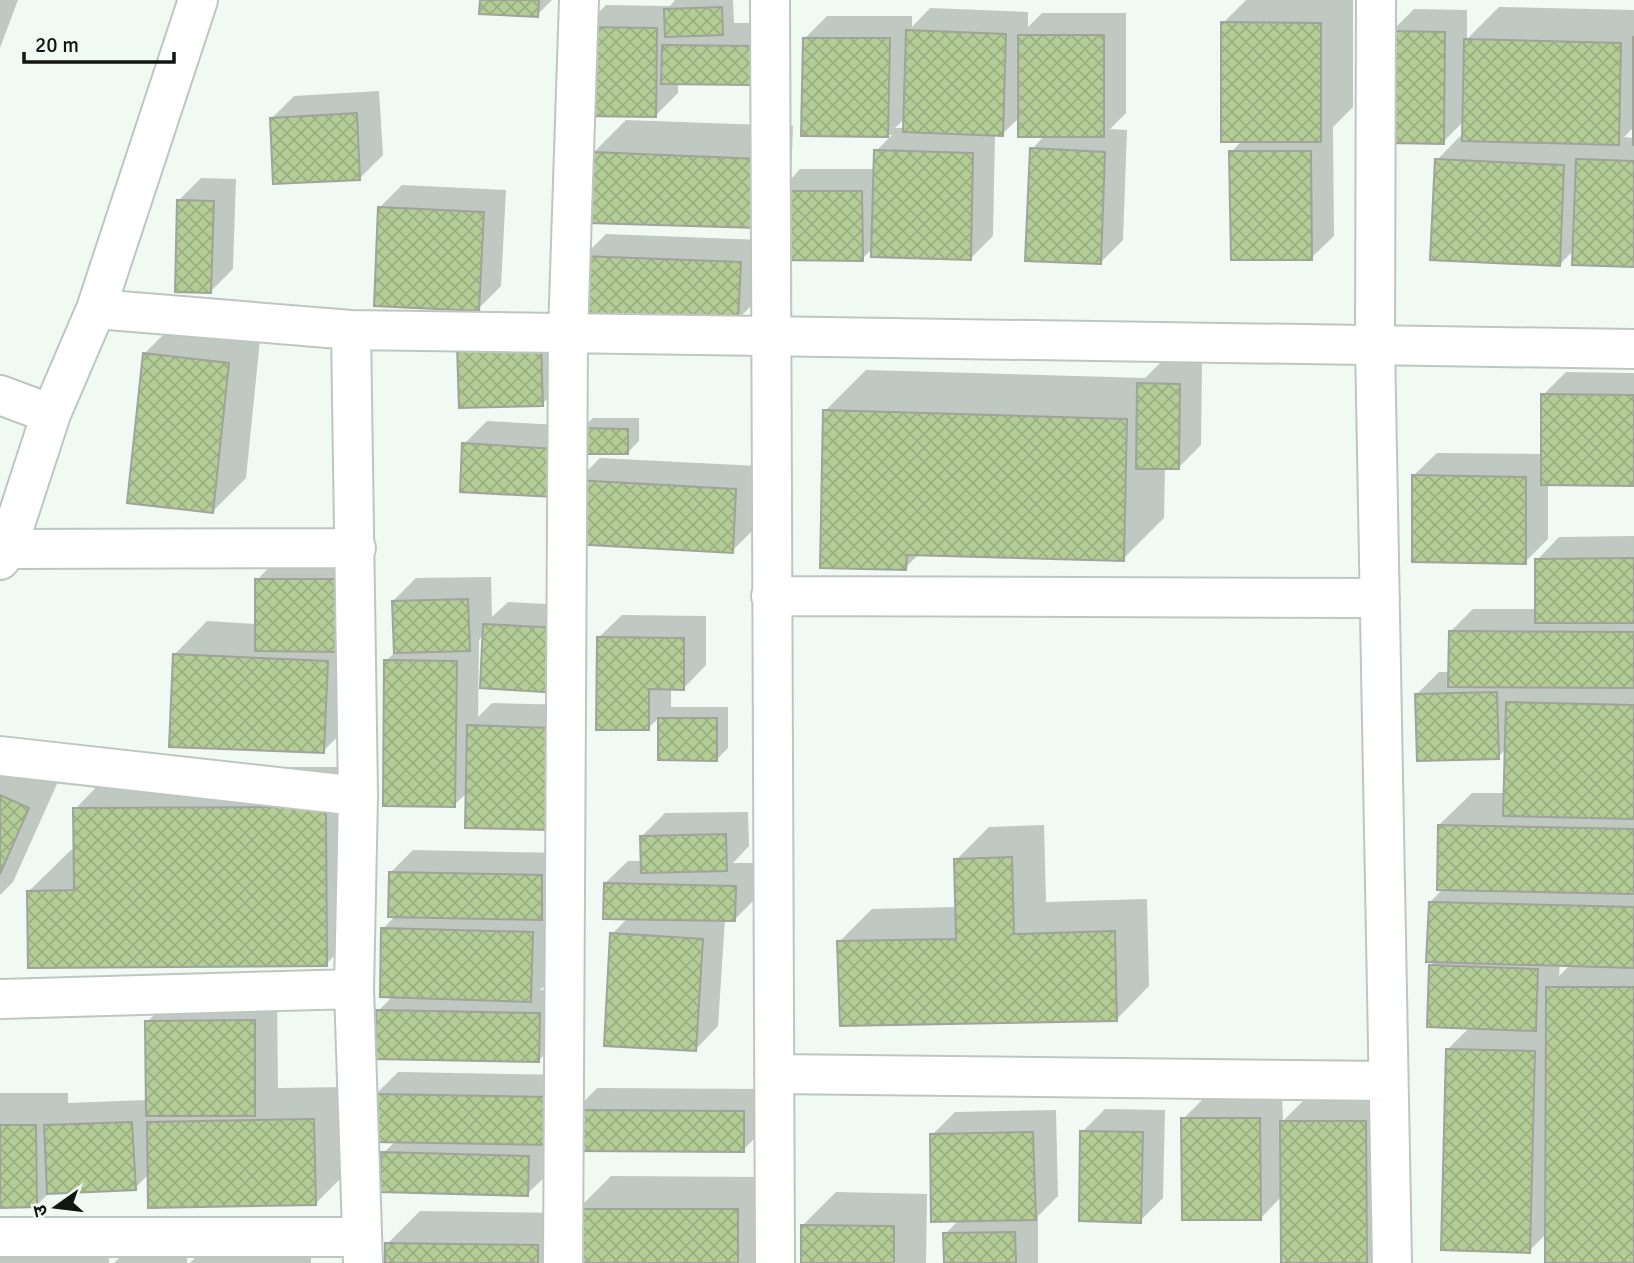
<svg xmlns="http://www.w3.org/2000/svg" width="1634" height="1263" font-family="Signika,'Noto Sans Devanagari',sans-serif">
<defs>
<pattern id="building-cross-hatch" width="8" height="8" patternUnits="userSpaceOnUse" patternTransform="scale(1.75)"><rect width="8" height="8" fill="#b4cd97"/><path d="M0 0l8 8M0 8l8-8" fill="none" stroke="#9aaf81"/></pattern>
</defs>
<rect width="100%" height="100%" fill="#f0faf3"/>
<!-- shadow -->
<path fill="#0003" fill-rule="evenodd" d="M 0,0 L 18,0 L 0,48 Z
M 481,0 L 552,0 L 537,15 Z
M 675,0 L 733,0 L 734,23 L 775,23 L 775,61 L 678,83 L 678,93 L 655,116 L 584,28 L 606,5 L 670,6 Z
M 1246,0 L 1353,0 L 1353,107 L 1333,127 L 1334,236 L 1311,258 L 1231,152 L 1243,140 L 1223,23 Z
M 1499,7 L 1634,10 L 1634,127 L 1624,137 L 1634,138 L 1634,265 L 1575,249 L 1560,264 L 1437,160 L 1464,132 L 1464,121 L 1443,142 L 1391,32 L 1414,9 L 1467,10 L 1467,39 Z
M 930,8 L 1028,12 L 1028,27 L 1042,13 L 1126,13 L 1126,113 L 1110,129 L 1127,130 L 1123,240 L 1100,263 L 1032,149 L 1045,135 L 1020,117 L 1002,134 L 995,134 L 993,236 L 970,259 L 873,248 L 862,259 L 778,206 L 593,153 L 626,120 L 793,126 L 791,179 L 800,169 L 876,169 L 876,151 L 892,135 L 803,134 L 804,39 L 827,16 L 912,16 L 912,27 ZM 905,118 L 904,128 L 895,128 Z
M 379,91 L 383,155 L 360,178 L 271,119 L 294,96 Z
M 201,178 L 236,179 L 233,269 L 210,292 L 178,201 Z
M 402,185 L 506,190 L 501,286 L 478,309 L 379,208 Z
M 606,234 L 763,240 L 761,296 L 738,319 L 583,257 Z
M 177,321 L 261,330 L 246,478 L 213,511 L 144,354 Z
M 564,322 L 565,381 L 542,404 L 460,406 Z
M 1162,361 L 1202,362 L 1201,445 L 1178,468 L 1165,468 L 1164,518 L 1123,559 L 920,553 L 905,568 L 825,411 L 866,370 L 1145,378 Z
M 1566,372 L 1634,373 L 1634,484 L 1548,484 L 1548,539 L 1525,562 L 1414,475 L 1437,453 L 1543,454 L 1543,395 Z
M 593,418 L 639,418 L 639,441 L 627,453 L 581,429 Z
M 487,421 L 578,426 L 575,472 L 464,444 Z
M 600,458 L 758,466 L 755,528 L 732,551 L 577,481 Z
M 1634,536 L 1634,1263 L 1546,1263 L 1547,1233 L 1529,1251 L 1447,1050 L 1470,1027 L 1431,966 L 1436,960 L 1430,902 L 1444,888 L 1439,825 L 1472,793 L 1506,793 L 1507,748 L 1498,757 L 1416,695 L 1439,672 L 1450,672 L 1450,632 L 1473,609 L 1537,609 L 1537,560 L 1559,537 ZM 1560,964 L 1571,964 L 1559,976 Z
M 279,557 L 365,557 L 356,719 L 323,751 L 175,654 L 207,621 L 256,624 L 257,580 Z
M 491,577 L 492,617 L 508,602 L 584,606 L 557,691 L 484,634 L 479,640 L 478,717 L 492,703 L 573,705 L 572,806 L 468,792 L 454,805 L 386,661 L 395,652 L 393,601 L 416,578 Z
M 622,615 L 706,616 L 706,665 L 684,688 L 671,688 L 671,707 L 728,707 L 728,748 L 717,759 L 660,759 L 660,717 L 648,728 L 599,637 Z
M 0,748 L 61,775 L 13,882 L 0,895 Z
M 116,767 L 367,767 L 368,923 L 326,964 L 29,891 L 71,850 L 75,850 L 75,809 Z
M 748,812 L 749,846 L 733,863 L 758,863 L 757,897 L 734,920 L 725,919 L 718,1026 L 696,1049 L 612,934 L 628,918 L 605,883 L 628,861 L 642,861 L 642,836 L 665,813 Z
M 1044,825 L 1046,902 L 1147,899 L 1149,986 L 1117,1019 L 839,942 L 872,909 L 957,907 L 956,860 L 989,827 Z
M 413,850 L 565,853 L 553,977 L 540,990 L 562,991 L 561,1038 L 539,1060 L 378,1011 L 393,996 L 383,929 L 396,915 L 390,873 Z
M 277,998 L 278,1088 L 346,1087 L 348,1171 L 315,1204 L 149,1174 L 135,1188 L 50,1192 L 36,1206 L 0,1206 L 0,1093 L 68,1093 L 68,1103 L 147,1100 L 147,1022 L 170,999 Z
M 398,1072 L 572,1075 L 572,1114 L 597,1088 L 766,1089 L 766,1127 L 743,1150 L 574,1149 L 527,1194 L 383,1153 L 396,1141 L 375,1095 Z
M 1315,1089 L 1398,1089 L 1399,1263 L 1283,1263 L 1282,1196 L 1261,1218 L 1183,1119 L 1206,1096 L 1282,1095 L 1283,1121 Z
M 1105,1109 L 1165,1110 L 1163,1198 L 1140,1221 L 1082,1132 Z
M 1056,1110 L 1058,1196 L 1038,1216 L 1038,1263 L 946,1263 L 945,1234 L 959,1220 L 932,1135 L 955,1112 Z
M 611,1176 L 771,1177 L 770,1263 L 577,1263 L 578,1209 Z
M 836,1192 L 927,1194 L 926,1263 L 803,1263 L 803,1225 Z
M 420,1211 L 571,1213 L 570,1263 L 387,1263 L 387,1244 Z
M 310,1230 L 311,1263 L 190,1263 L 221,1231 Z
M 108,1235 L 109,1263 L 0,1263 L 0,1237 Z
M 187,1256 L 187,1263 L 114,1263 L 120,1257 Z"/>
<!-- building -->
<path fill="url(#building-cross-hatch)" stroke="#9fa39a" stroke-width="2" d="M 480,0 L 539,0 L 538,17 L 479,14 Z
M 722,7 L 723,35 L 665,37 L 664,9 Z
M 1221,22 L 1321,23 L 1321,142 L 1221,142 Z
M 582,27 L 657,28 L 656,117 L 580,116 Z
M 906,30 L 1006,34 L 1003,136 L 903,132 Z
M 1389,31 L 1445,32 L 1444,144 L 1389,143 Z
M 1018,35 L 1104,35 L 1104,137 L 1018,137 Z
M 1633,37 L 1634,37 L 1634,145 L 1633,145 Z
M 803,38 L 890,38 L 888,137 L 801,136 Z
M 1464,39 L 1621,43 L 1619,145 L 1462,141 Z
M 662,45 L 753,46 L 753,85 L 661,84 Z
M 357,113 L 360,180 L 273,184 L 270,118 Z
M 1030,148 L 1105,152 L 1101,264 L 1025,261 Z
M 874,150 L 973,153 L 971,260 L 871,257 Z
M 1229,151 L 1311,151 L 1312,260 L 1231,260 Z
M 592,152 L 761,159 L 758,228 L 589,223 Z
M 1435,159 L 1564,165 L 1560,266 L 1430,260 Z
M 1576,159 L 1634,161 L 1634,267 L 1572,265 Z
M 776,191 L 862,191 L 863,261 L 777,260 Z
M 177,200 L 214,201 L 211,293 L 175,292 Z
M 378,207 L 484,212 L 479,311 L 374,306 Z
M 581,256 L 741,262 L 738,321 L 580,314 Z
M 541,344 L 543,406 L 459,408 L 457,346 Z
M 143,353 L 229,363 L 213,513 L 127,503 Z
M 1137,383 L 1180,384 L 1179,469 L 1136,469 Z
M 1541,394 L 1634,395 L 1634,486 L 1541,485 Z
M 823,410 L 1127,419 L 1124,561 L 907,555 L 906,570 L 820,568 Z
M 580,428 L 628,429 L 628,454 L 579,454 Z
M 462,443 L 555,449 L 553,497 L 460,492 Z
M 1412,475 L 1526,477 L 1526,564 L 1412,562 Z
M 575,480 L 736,489 L 733,553 L 572,544 Z
M 1634,558 L 1634,623 L 1535,623 L 1535,559 Z
M 255,579 L 343,579 L 343,652 L 255,651 Z
M 468,599 L 470,651 L 394,653 L 392,601 Z
M 483,624 L 562,628 L 558,693 L 480,688 Z
M 1449,631 L 1634,632 L 1634,688 L 1448,687 Z
M 597,637 L 684,638 L 684,690 L 649,689 L 649,730 L 596,730 Z
M 173,654 L 328,661 L 324,753 L 169,747 Z
M 384,660 L 457,661 L 455,807 L 383,806 Z
M 1497,692 L 1499,759 L 1417,761 L 1415,694 Z
M 1506,702 L 1634,705 L 1634,819 L 1503,816 Z
M 658,718 L 717,718 L 717,761 L 658,760 Z
M 467,725 L 551,728 L 549,830 L 465,828 Z
M 0,795 L 29,808 L 0,874 Z
M 326,807 L 327,966 L 28,968 L 27,891 L 74,890 L 73,808 Z
M 1438,825 L 1634,829 L 1634,894 L 1437,890 Z
M 726,834 L 727,871 L 641,873 L 640,836 Z
M 1012,857 L 1014,934 L 1115,931 L 1117,1021 L 840,1026 L 837,941 L 956,939 L 954,859 Z
M 389,872 L 542,875 L 542,920 L 388,917 Z
M 604,883 L 736,886 L 735,921 L 603,919 Z
M 1429,902 L 1634,907 L 1634,968 L 1426,962 Z
M 381,928 L 533,932 L 531,1002 L 380,997 Z
M 610,933 L 703,939 L 696,1051 L 604,1046 Z
M 1429,965 L 1538,969 L 1536,1031 L 1427,1027 Z
M 1546,987 L 1634,987 L 1634,1263 L 1545,1263 Z
M 376,1010 L 540,1013 L 539,1062 L 375,1059 Z
M 255,1020 L 255,1116 L 146,1116 L 145,1021 Z
M 1446,1049 L 1535,1051 L 1530,1253 L 1441,1250 Z
M 374,1094 L 550,1097 L 549,1145 L 373,1142 Z
M 573,1110 L 744,1111 L 744,1152 L 573,1151 Z
M 1181,1118 L 1260,1118 L 1261,1220 L 1182,1220 Z
M 314,1119 L 316,1205 L 148,1208 L 147,1122 Z
M 1280,1121 L 1366,1121 L 1367,1263 L 1281,1263 Z
M 132,1122 L 136,1190 L 47,1194 L 44,1125 Z
M 0,1125 L 36,1125 L 37,1207 L 0,1208 Z
M 1080,1131 L 1143,1132 L 1141,1223 L 1079,1221 Z
M 1033,1132 L 1036,1220 L 931,1222 L 930,1134 Z
M 381,1152 L 529,1156 L 528,1196 L 380,1192 Z
M 576,1209 L 738,1209 L 738,1263 L 576,1263 Z
M 801,1225 L 894,1226 L 894,1263 L 801,1263 Z
M 1015,1232 L 1016,1263 L 944,1263 L 943,1233 Z
M 385,1243 L 538,1245 L 538,1263 L 385,1263 Z"/>
<g fill="none" stroke-linecap="round" stroke-linejoin="round">
<defs>
<path id="minor" d="M 770,0 L 775,1263
M 1376,0 L 1375,344 L 1392,1263
M 96,309 L 351,330 L 1634,349
M 351,330 L 358,796 L 354,989 L 363,1263
M 0,395 L 51,414
M 7,549 L 356,548
M 0,560 L 7,549 L 51,414 L 96,309 L 198,0
M 771,596 L 1380,598
M 0,756 L 358,796
M 0,999 L 354,989
M 774,1074 L 1388,1081
M 0,1237 L 362,1237
M 563,1263 L 568,334 L 579,0"/>
</defs>
<!-- minor casing -->
<use href="#minor" stroke="#bdc7c0" stroke-width="42"/>
<!-- minor -->
<use href="#minor" stroke="#fff" stroke-width="38"/>
</g>
<!-- north arrow -->
<g transform="translate(56 1207) rotate(256)" stroke="#f0faf3" stroke-width="5" paint-order="stroke">
<path d="M0-5L12 26L0 18L-12 26Z" fill="#121613"/>
<text y="-10" font-size="19" font-weight="bold" text-anchor="middle" fill="#121613">उ</text>
</g>
<!-- scale -->
<path d="M24 52v10h150v-10" fill="none" stroke="#121613" stroke-width="3.5"/>
<text x="35" y="52" font-size="21" fill="#121613" stroke="#f0faf3" stroke-width="5" paint-order="stroke">20 m</text>
</svg>
